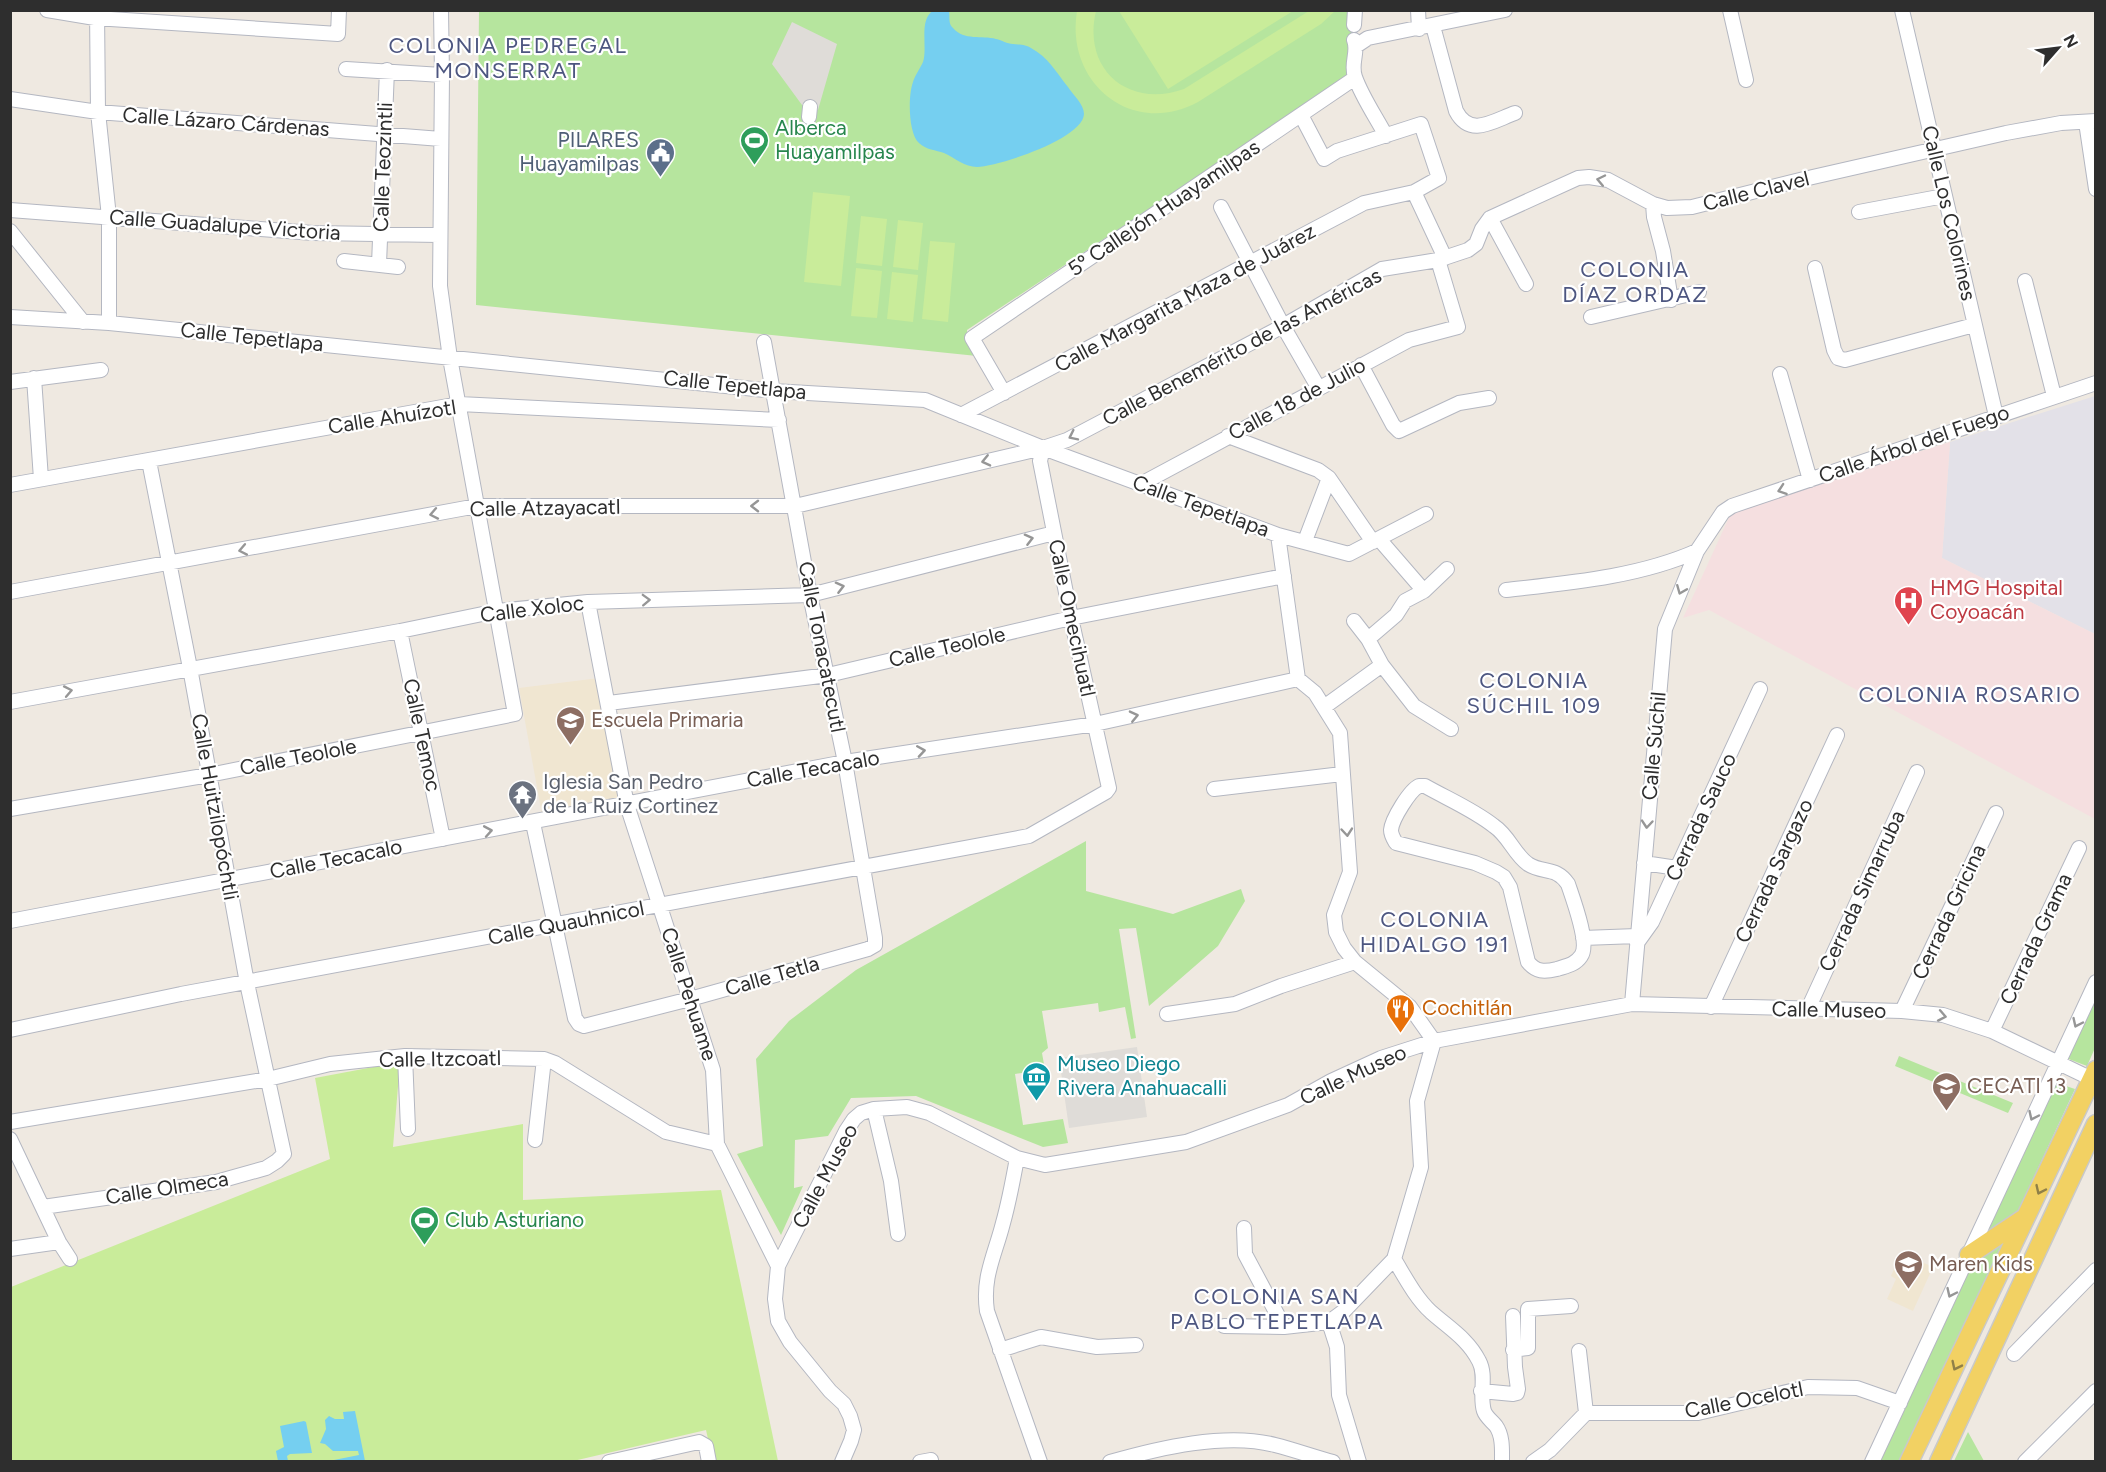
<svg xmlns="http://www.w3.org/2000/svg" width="2106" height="1472" font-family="Figtree,sans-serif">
<rect width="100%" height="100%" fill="#efe9e1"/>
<!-- industrial -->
<path fill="#e3e1e8" d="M 2095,396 L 2095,634 L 1942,558 L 1950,442 Z"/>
<!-- education -->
<path fill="#f0e6d1" d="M 599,678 L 622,801 L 542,815 L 519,688 Z
M 1901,1253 L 1933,1267 L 1913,1311 L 1887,1299 L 1896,1279 L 1891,1276 Z"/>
<!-- medical -->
<path fill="#f5dfe0" d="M 1950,442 L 1942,558 L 2095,634 L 2095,819 L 1709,610 L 1683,618 L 1732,511 Z"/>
<!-- green -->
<path fill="#b6e59e" d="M 479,11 L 1354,11 L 1352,74 L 967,330 L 967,341 L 977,356 L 476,305 Z
M 1086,841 L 1086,891 L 1173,914 L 1241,889 L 1245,901 L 1218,946 L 1149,1006 L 1136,928 L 1119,929 L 1136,1038 L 1131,1039 L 1125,1007 L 1099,1012 L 1098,1003 L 1042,1011 L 1048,1048 L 1042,1053 L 1045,1070 L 1015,1074 L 1023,1125 L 1063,1119 L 1068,1143 L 1043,1147 L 916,1096 L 851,1098 L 828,1136 L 795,1140 L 794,1188 L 803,1186 L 781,1235 L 737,1154 L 763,1146 L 756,1059 L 789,1021 L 856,970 Z
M 2095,995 L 2095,1048 L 2087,1066 L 2066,1058 Z
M 1899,1056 L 2013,1103 L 2008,1113 L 1895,1066 Z
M 2057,1083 L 2075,1089 L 1922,1416 L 1899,1461 L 1880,1462 Z
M 1968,1432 L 1984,1461 L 1954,1461 Z"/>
<!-- pitch -->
<path fill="#c9ec9a" d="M 1077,11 L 1096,11 C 1082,69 1128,109 1184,89 L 1309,11 L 1335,11 L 1321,24 L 1198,102 C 1131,138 1065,82 1077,11 Z
M 1119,11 L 1293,11 L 1168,89 Z
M 813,192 L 850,196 L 841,286 L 804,282 Z
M 861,216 L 887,219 L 882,266 L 856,263 Z
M 898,220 L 923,223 L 918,270 L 893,267 Z
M 930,241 L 955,243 L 948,322 L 922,319 Z
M 856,268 L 882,271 L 877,318 L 851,316 Z
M 892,272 L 918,275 L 913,322 L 887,319 Z
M 400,1062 L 393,1147 L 523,1124 L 523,1200 L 721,1190 L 778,1461 L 713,1461 L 706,1430 L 569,1462 L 11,1462 L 11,1287 L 330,1159 L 315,1078 Z"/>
<!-- plaza -->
<path fill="#dfdcd8" d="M 792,22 L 837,44 L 818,110 L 802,105 L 772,64 Z
M 1137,1047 L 1147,1117 L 1069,1128 L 1059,1058 Z"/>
<!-- water -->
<path fill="#75cff0" d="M 934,10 L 949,11 C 950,17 948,24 953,28 C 964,41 982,35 996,39 C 1002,40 1007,44 1013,44 C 1020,45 1024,44 1031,48 C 1048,57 1056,72 1068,87 C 1073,95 1084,104 1084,114 C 1083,139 999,166 977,167 C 965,167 955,158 944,153 C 936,150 926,150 919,143 C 908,133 908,95 913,82 C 915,75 920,69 923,62 C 928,47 918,19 934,10 Z
M 355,1411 L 365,1461 L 329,1461 L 359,1455 L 358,1451 L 333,1451 L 325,1444 L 320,1443 L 326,1429 L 325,1420 L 329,1416 L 335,1419 L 344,1419 L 343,1412 Z
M 304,1421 L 306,1422 L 312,1453 L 290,1454 L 287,1456 L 288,1461 L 278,1461 L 276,1451 L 284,1447 L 280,1426 Z"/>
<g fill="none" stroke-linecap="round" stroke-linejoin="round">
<defs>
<path id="minor" d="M 47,10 L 95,18 L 338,34 L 339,10
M 97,10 L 98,112 L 109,217 L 109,323
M 1418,10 L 1419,29
M 1730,10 L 1746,80
M 1902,10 L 1996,416
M 1354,25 L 1355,10
M 1433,26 L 1456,111 C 1470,138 1493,121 1515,113
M 1354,40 C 1359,52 1350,63 1355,77 C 1362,97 1376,117 1386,136
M 1356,46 L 1368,38 L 1505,10
M 346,69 L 442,75
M 10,99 L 98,112 L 441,139
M 809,117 L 810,107
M 2086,122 L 2096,189
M 1414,192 L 1445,258
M 1653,204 L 1654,217 L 1663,251 L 1671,300
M 1221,207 L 1283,326 L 1318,387
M 10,210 L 313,233 L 439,235
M 1859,212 L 1944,196
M 1490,218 L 1526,284
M 10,231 L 83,322
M 344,261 L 398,267
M 379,264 L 387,70
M 1815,268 L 1834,350 L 1838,358 L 1845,360 L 1974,325
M 2025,281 L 2054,396
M 10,317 L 109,323 L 199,332 L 774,391 L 925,400 L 1043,448 L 1278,535 L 1349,554 L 1426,514
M 1591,317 L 1699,292
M 1361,365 L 1393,425 L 1399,431 L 1459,403 L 1489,398
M 1780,374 L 1810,480
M 34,378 L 41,479
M 10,382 L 101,370
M 1004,393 L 972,338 L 1355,78
M 961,415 L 1364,203 L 1414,192 L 1439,178 L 1421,124 L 1337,151 L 1324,159 L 1301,115
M 1228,436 L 1318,470 L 1329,478 L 1373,542
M 1141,484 L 1409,340 L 1458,327 L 1438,260
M 10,485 L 459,404 L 779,420
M 1278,535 L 1298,679 L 1315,693 L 1340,733 L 1350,872 L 1334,915 L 1336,932 L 1344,948 L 1355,962 L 1410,1007 L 1434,1041 L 1417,1101 L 1421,1167 L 1394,1259 C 1405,1277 1415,1297 1431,1312 C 1449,1328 1468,1339 1479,1361 C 1487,1376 1479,1395 1484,1411 C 1486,1417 1492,1421 1496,1426 C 1503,1436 1502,1450 1502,1462
M 1379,539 L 1424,591
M 1305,541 L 1329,478
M 1506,590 C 1568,583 1639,577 1697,551
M 10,592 L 477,506 L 795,506 L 1043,448 L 1067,440 L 1283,326 L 1382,269 L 1438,260 L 1468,250 L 1476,244 L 1482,229 L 1490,218 L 1578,178 L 1589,177 L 1608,180 L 1653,204 L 1667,208 L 1692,207 L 1804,179 L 2006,133 L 2061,123 L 2096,121
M 588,602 L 627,805 L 713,1070 L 717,1144
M 1354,621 L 1368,639 L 1382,665 L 1414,706 L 1451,729
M 400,631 L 443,839
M 1368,639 L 1396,615 L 1405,601 L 1424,591 L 1447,569
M 10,702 L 400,631 L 497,611 L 588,602 L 810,595 L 1054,533
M 609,703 L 828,675 L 1071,618 L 1284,576
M 1324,707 L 1382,665
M 1419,786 L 1425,786 C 1448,799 1474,810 1494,826 C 1509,836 1514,854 1528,864 C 1543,874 1556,866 1568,884 C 1573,899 1590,944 1581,956 C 1575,965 1566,966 1557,969 C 1544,972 1536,972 1528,962 L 1510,887 L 1504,877 L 1496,872 L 1475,863 L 1396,843 C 1393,838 1391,835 1391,830 C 1392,819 1410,790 1419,786 Z
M 1214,789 L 1342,774
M 10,809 L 209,775 L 515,714 L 450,358 L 440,286 L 442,75 L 441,10
M 533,823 L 575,1018 L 579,1024 L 584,1026 L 690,999 L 868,949 L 875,945 L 875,938 L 845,762 L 810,595 L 764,342
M 1644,863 L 1677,868
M 10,921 L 845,762 L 1095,724 L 1298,679
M 1583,938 L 1637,936
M 1637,943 L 1652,922 L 1760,689
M 1632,1004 L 1665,629 L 1697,551 L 1723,512 L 1732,506 L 2096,383
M 1711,1007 L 1837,735
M 1808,1009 L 1917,772
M 1902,1011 L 1996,813
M 1167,1014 L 1235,1004 L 1281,986 L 1355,962
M 10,1030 L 181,994 L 1029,836 L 1106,792 L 1109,788 L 1071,618 L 1040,461 L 1043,448
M 1992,1031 L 2079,848
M 405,1056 L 408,1129
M 874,1109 L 891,1181 L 898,1234
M 10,1122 L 268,1079 L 330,1064 L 405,1056 L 544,1059 L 555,1063 L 666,1132 L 717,1144 L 778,1266
M 10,1139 L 59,1242 L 70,1259
M 535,1140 L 544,1059
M 1017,1158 C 1013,1180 1009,1202 1003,1223 C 995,1255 982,1277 987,1311 L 1040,1462
M 43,1207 L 216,1182 L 266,1168 L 277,1161 L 284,1154 L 247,983 L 190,668 L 149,461
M 1244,1228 L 1245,1254 L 1284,1327
M 10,1249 L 59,1242
M 1329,1322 L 1337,1347 L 1339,1395 L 1359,1462
M 1224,1326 L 1284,1327 L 1329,1322 L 1344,1311 L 1394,1259
M 1000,1350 L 1041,1337 L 1097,1347 L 1136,1345
M 1513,1350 L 1528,1348 L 1528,1309 L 1571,1306
M 1579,1351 L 1586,1413
M 2014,1354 L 2096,1270
M 1481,1391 L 1513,1394 L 1517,1393 L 1518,1389 L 1515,1367 L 1513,1316
M 609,1462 L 699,1442 L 706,1446 L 709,1462
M 842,1462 L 851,1441 L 854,1430 L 850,1416 L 844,1404 L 830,1391 L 790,1342 L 778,1321 L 775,1299 L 778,1266 L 846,1131 L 854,1119 L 861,1113 L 874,1109 L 907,1107 L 929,1113 L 1017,1158 L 1045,1165 L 1186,1142 L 1288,1105 L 1331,1081 L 1381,1058 L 1434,1041 L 1632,1004 L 1902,1011 L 1943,1015 L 1992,1031 L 2096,1081
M 920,1462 L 931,1460
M 1110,1462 C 1159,1448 1226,1432 1275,1445 C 1295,1450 1314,1457 1333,1462
M 1533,1462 L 1550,1450 L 1586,1413 L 1698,1413 L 1808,1387 L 1857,1388 L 1900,1403
M 1872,1462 L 2096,982
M 2025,1462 L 2096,1391"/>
<path id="major" d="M 1969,1255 L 2026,1217
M 1909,1462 L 2096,1070
M 1939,1462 L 2096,1124"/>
</defs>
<!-- minor casing -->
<use href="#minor" stroke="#b4b7c1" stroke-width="16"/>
<!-- major casing -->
<use href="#major" stroke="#c9c9c9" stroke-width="21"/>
<!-- minor -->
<use href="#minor" stroke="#fff" stroke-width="14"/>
<!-- major -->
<use href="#major" stroke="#f2d163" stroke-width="18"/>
</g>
<!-- one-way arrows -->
<defs><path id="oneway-chevron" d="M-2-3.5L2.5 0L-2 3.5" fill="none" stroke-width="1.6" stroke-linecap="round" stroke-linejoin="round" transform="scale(1.5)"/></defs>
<g stroke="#969696">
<use href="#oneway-chevron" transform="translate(1601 180) rotate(-168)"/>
<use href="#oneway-chevron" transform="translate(1073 436) rotate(154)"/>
<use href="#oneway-chevron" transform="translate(986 461) rotate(167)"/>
<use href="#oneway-chevron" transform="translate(1782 490) rotate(161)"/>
<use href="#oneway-chevron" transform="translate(755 506) rotate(-180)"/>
<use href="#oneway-chevron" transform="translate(434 514) rotate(169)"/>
<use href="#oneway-chevron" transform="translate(1029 539) rotate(-14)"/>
<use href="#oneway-chevron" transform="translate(243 550) rotate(169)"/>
<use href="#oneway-chevron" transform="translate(840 587) rotate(-14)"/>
<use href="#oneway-chevron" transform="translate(1681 590) rotate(112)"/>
<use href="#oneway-chevron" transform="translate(646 600) rotate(-2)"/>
<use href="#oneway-chevron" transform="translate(68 691) rotate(-11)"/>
<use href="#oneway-chevron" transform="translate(1134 716) rotate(-13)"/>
<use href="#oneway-chevron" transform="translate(921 751) rotate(-9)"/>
<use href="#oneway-chevron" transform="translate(1647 824) rotate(95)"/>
<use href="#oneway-chevron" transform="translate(488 831) rotate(-10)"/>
<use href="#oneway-chevron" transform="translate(1347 832) rotate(85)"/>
<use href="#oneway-chevron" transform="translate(1942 1016) rotate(11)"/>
<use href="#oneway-chevron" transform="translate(2077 1023) rotate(115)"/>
<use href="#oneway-chevron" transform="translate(2033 1116) rotate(115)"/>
<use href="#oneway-chevron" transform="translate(1951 1293) rotate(115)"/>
</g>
<g stroke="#908048">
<use href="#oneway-chevron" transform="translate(2040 1190) rotate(115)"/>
<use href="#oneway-chevron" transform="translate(1956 1366) rotate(116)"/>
</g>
<!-- icons -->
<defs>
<symbol id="stadium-pin" viewBox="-11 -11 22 30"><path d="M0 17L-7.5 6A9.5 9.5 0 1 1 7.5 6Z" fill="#2e9e5b" stroke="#fff"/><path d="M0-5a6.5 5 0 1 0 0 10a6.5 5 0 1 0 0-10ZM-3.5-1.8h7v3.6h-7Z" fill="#fff"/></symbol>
<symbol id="civic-pin" viewBox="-11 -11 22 30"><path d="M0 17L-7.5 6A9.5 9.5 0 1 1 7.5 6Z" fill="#5c6f8a" stroke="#fff"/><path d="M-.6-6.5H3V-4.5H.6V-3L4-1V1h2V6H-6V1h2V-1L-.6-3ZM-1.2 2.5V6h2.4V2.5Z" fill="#fff"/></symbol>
<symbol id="hospital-pin" viewBox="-11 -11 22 30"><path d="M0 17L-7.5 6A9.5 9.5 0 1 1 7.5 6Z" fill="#e0444e" stroke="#fff"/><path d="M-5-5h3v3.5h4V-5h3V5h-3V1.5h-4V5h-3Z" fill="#fff"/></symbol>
<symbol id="school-pin" viewBox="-11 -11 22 30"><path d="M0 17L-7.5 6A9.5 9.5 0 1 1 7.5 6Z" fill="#8d6e63" stroke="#fff"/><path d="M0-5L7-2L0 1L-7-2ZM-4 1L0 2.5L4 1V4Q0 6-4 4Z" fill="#fff"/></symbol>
<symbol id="temple-pin" viewBox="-11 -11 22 30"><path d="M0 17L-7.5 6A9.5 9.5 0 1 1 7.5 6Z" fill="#6b7280" stroke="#fff"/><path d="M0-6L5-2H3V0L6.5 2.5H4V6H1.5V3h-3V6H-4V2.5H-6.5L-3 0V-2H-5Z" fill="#fff"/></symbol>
<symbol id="restaurant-pin" viewBox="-11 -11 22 30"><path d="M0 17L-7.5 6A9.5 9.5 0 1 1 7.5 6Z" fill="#e8710a" stroke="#fff"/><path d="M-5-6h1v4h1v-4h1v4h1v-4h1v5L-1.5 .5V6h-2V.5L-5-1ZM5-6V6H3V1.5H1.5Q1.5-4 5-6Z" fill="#fff"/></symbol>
<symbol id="museum-pin" viewBox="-11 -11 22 30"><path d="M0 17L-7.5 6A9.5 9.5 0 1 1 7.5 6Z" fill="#0f9aa8" stroke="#fff"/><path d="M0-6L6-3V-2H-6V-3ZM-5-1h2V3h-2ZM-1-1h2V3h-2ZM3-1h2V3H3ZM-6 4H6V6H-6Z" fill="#fff"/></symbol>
<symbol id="university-pin" viewBox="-11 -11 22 30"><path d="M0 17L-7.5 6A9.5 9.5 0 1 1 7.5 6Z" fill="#8d6e63" stroke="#fff"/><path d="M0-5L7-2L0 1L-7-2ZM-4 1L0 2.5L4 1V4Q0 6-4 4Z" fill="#fff"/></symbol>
</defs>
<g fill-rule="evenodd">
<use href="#stadium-pin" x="738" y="124" width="33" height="45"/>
<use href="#civic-pin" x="644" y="136" width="33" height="45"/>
<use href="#hospital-pin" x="1892" y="584" width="33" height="45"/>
<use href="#school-pin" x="554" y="704" width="33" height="45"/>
<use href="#temple-pin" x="506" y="778" width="33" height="45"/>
<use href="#restaurant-pin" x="1384" y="992" width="33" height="45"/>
<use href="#museum-pin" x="1020" y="1060" width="33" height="45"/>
<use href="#university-pin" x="1930" y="1070" width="33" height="45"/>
<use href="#stadium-pin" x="408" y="1204" width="33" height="45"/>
<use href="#school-pin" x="1892" y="1248" width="33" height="45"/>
</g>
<g text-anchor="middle" stroke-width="4.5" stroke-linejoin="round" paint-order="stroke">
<!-- street labels -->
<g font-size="21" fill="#2e2e2e" stroke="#fff">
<text transform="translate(226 122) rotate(4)" y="7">Calle Lázaro Cárdenas</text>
<text transform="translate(383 167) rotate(-88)" y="7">Calle Teozintli</text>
<text transform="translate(1756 191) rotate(-14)" y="7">Calle Clavel</text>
<text transform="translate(1164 208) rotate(-34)" y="7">5º Callejón Huayamilpas</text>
<text transform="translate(1949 213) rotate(77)" y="7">Calle Los Colorines</text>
<text transform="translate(225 225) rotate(4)" y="7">Calle Guadalupe Victoria</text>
<text transform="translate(1185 298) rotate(-28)" y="7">Calle Margarita Maza de Juárez</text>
<text transform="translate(252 337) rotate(6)" y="7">Calle Tepetlapa</text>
<text transform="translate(1242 347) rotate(-28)" y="7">Calle Benemérito de las Américas</text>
<text transform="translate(735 385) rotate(6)" y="7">Calle Tepetlapa</text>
<text transform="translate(1297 399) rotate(-28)" y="7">Calle 18 de Julio</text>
<text transform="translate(392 417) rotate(-9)" y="7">Calle Ahuízotl</text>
<text transform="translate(1914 444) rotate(-19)" y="7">Calle Árbol del Fuego</text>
<text transform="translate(1201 506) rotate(20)" y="7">Calle Tepetlapa</text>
<text transform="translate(545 508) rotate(-1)" y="7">Calle Atzayacatl</text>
<text transform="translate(532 609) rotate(-7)" y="7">Calle Xoloc</text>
<text transform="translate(1072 618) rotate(78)" y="7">Calle Omecihuatl</text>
<text transform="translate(822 647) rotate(79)" y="7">Calle Tonacatecutl</text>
<text transform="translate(947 647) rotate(-13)" y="7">Calle Teolole</text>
<text transform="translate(422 735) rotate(78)" y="7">Calle Temoc</text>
<text transform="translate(1654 746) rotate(-85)" y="7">Calle Súchil</text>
<text transform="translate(298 757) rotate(-11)" y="7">Calle Teolole</text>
<text transform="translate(813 769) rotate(-10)" y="7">Calle Tecacalo</text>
<text transform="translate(215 807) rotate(80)" y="7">Calle Huitzilopóchtli</text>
<text transform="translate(1701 817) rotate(-65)" y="7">Cerrada Sauco</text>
<text transform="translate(336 859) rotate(-11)" y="7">Calle Tecacalo</text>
<text transform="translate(1774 871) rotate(-65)" y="7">Cerrada Sargazo</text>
<text transform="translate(1862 891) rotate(-65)" y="7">Cerrada Simarruba</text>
<text transform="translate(1949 912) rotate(-65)" y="7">Cerrada Gricina</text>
<text transform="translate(566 923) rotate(-11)" y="7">Calle Quauhnicol</text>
<text transform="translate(2036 939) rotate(-65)" y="7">Cerrada Grama</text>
<text transform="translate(772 976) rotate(-16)" y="7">Calle Tetla</text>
<text transform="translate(689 994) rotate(72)" y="7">Calle Pehuame</text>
<text transform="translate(1829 1010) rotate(1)" y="7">Calle Museo</text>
<text transform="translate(440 1059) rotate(-1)" y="7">Calle Itzcoatl</text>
<text transform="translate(1353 1075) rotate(-25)" y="7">Calle Museo</text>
<text transform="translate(825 1176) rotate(-62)" y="7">Calle Museo</text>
<text transform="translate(167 1188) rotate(-9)" y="7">Calle Olmeca</text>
<text transform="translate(1744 1400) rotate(-11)" y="7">Calle Ocelotl</text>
</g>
<!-- leisure labels -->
<g font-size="21" fill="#27864d" stroke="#fff" text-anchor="start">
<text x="775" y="135">Alberca<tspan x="775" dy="24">Huayamilpas</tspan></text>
<text x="445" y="1227">Club Asturiano</text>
</g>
<!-- service labels -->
<g font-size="21" fill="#4e5e75" stroke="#fff" text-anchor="end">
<text x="639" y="147">PILARES<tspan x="639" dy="24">Huayamilpas</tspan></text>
</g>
<!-- health labels -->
<g font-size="21" fill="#be3a42" stroke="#fff" text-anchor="start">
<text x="1930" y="595">HMG Hospital<tspan x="1930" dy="24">Coyoacán</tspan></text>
</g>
<!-- education labels -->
<g font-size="21" fill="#785e54" stroke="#fff" text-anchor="start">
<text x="591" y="727">Escuela Primaria</text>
<text x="1967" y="1093">CECATI 13</text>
<text x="1929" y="1271">Maren Kids</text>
</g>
<!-- worship labels -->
<g font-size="21" fill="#5b616d" stroke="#fff" text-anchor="start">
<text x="543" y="789">Iglesia San Pedro<tspan x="543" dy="24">de la Ruiz Cortinez</tspan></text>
</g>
<!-- food labels -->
<g font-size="21" fill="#c56008" stroke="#fff" text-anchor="start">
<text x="1422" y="1015">Cochitlán</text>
</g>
<!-- culture labels -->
<g font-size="21" fill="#0d838f" stroke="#fff" text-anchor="start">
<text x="1057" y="1071">Museo Diego<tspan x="1057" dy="24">Rivera Anahuacalli</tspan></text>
</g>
<!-- neighbourhood labels -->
<g font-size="22" letter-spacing="1.5" fill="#4d5680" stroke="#fff">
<text x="508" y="53">COLONIA PEDREGAL<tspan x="508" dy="25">MONSERRAT</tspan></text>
<text x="1635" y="277">COLONIA<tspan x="1635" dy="25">DÍAZ ORDAZ</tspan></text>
<text x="1534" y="688">COLONIA<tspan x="1534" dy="25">SÚCHIL 109</tspan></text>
<text x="1970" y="702">COLONIA ROSARIO</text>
<text x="1435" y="927">COLONIA<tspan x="1435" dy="25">HIDALGO 191</tspan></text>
<text x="1277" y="1304">COLONIA SAN<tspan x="1277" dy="25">PABLO TEPETLAPA</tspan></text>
</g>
</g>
<!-- border -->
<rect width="2106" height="1472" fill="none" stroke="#2e2e2e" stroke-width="24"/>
<!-- north arrow -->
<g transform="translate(2058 48) rotate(62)" stroke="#ffffff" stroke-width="4.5" paint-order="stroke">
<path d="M0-4.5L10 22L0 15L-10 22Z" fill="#2e2e2e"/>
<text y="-9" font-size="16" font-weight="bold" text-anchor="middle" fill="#2e2e2e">N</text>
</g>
</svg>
